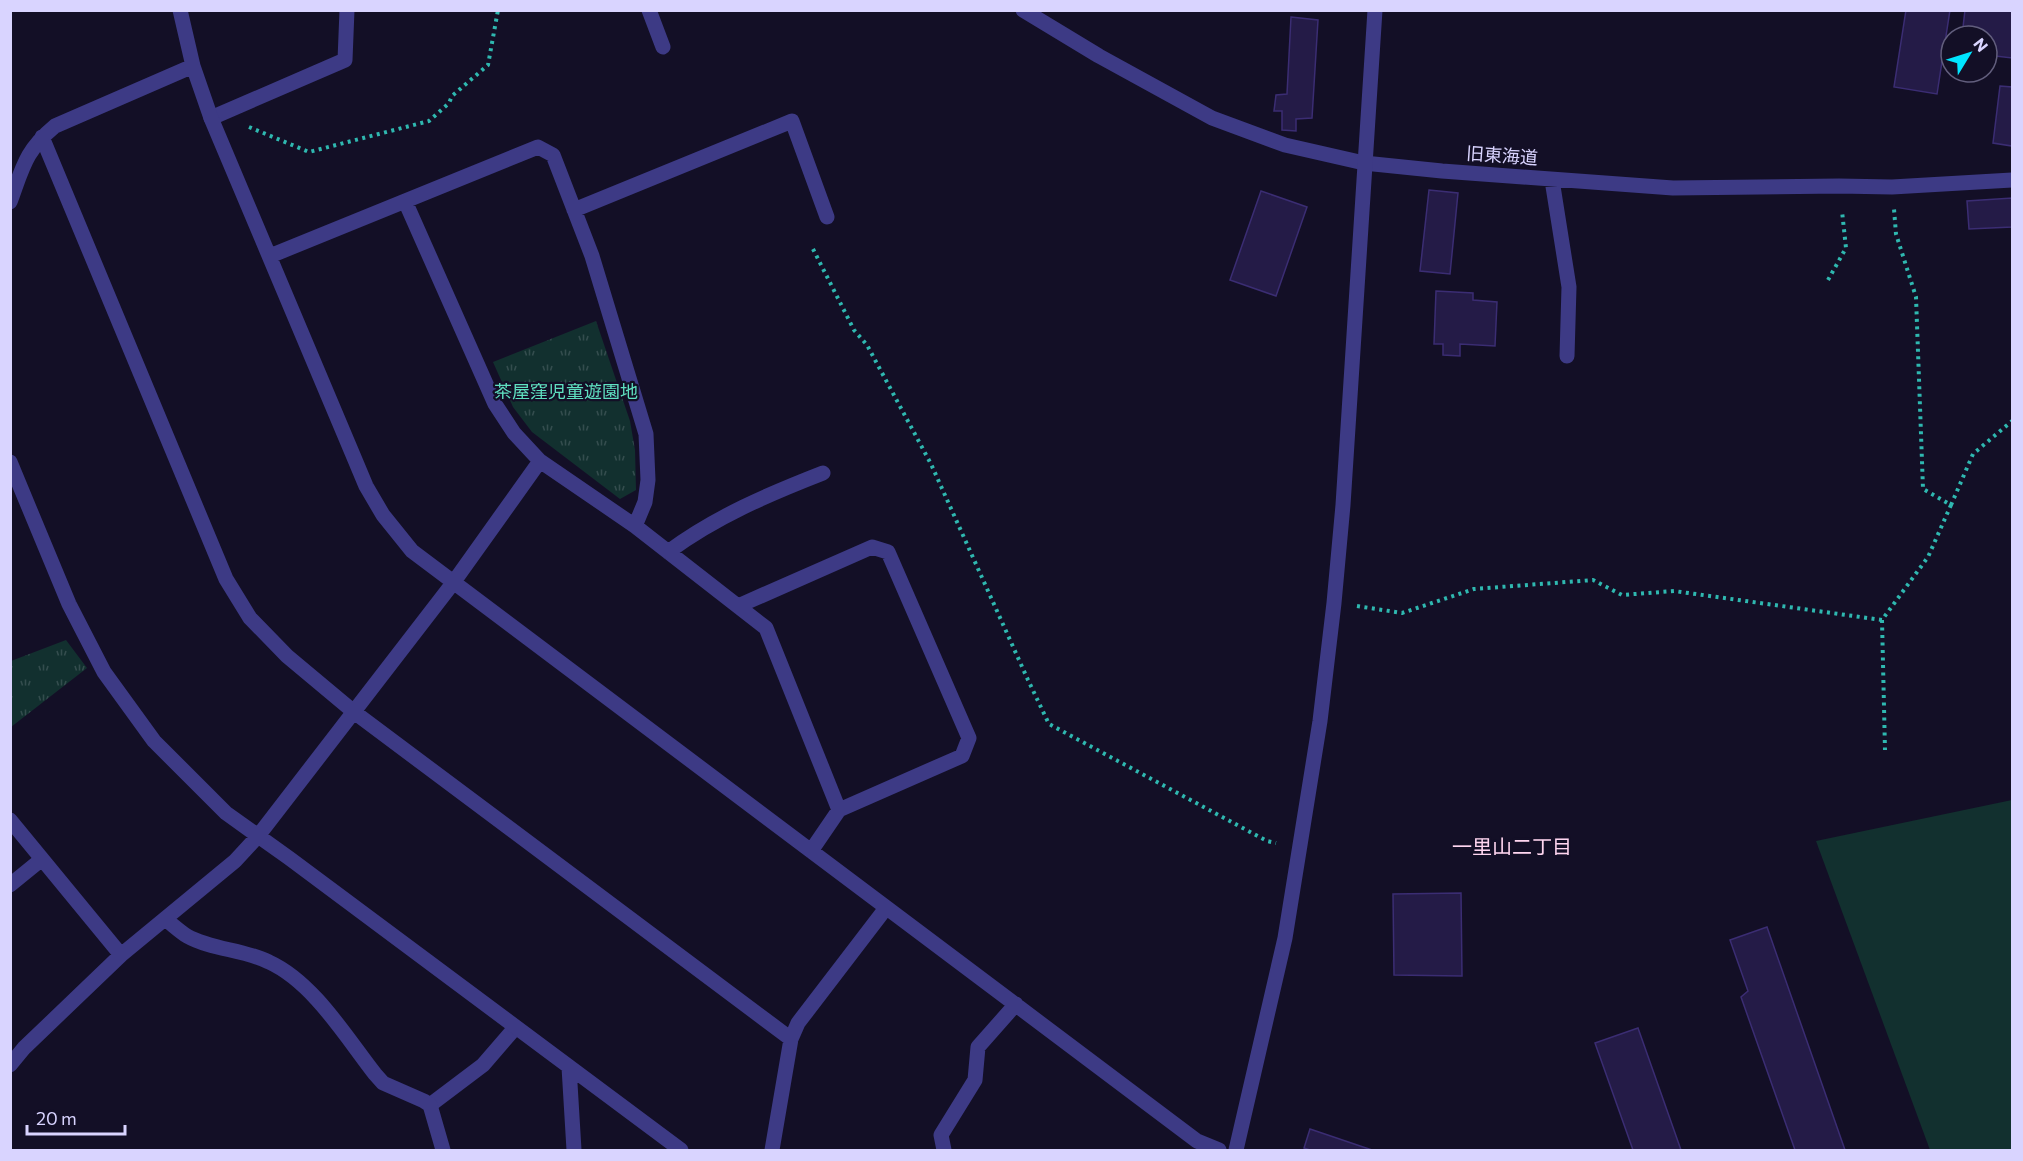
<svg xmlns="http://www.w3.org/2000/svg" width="2023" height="1161" font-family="Commissioner,'Noto Sans JP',sans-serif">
<defs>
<pattern id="park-tufts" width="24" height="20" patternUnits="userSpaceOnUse" patternTransform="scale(1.5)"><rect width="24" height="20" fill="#12302f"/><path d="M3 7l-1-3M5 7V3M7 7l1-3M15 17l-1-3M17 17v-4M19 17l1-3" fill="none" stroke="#344d4e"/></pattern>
</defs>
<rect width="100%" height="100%" fill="#130f26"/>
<!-- green -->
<path fill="#12302f" d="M 2012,800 L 2012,1150 L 1930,1150 L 1816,841 Z"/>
<!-- park -->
<path fill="url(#park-tufts)" d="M 596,321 L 630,421 L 635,450 L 636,490 L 620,499 L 532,432 L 513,407 L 493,362 Z
M 66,640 L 87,668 L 11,727 L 11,661 Z"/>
<!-- building -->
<path fill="#241b47" stroke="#3b2d73" stroke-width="1.5" d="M 1906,10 L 1950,10 L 1937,94 L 1894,87 Z
M 1965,10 L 2012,10 L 2012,58 L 1987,55 L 1987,36 L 1962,36 Z
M 1291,17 L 1318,20 L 1312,118 L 1296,119 L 1296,131 L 1282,130 L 1282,111 L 1274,111 L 1276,95 L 1287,94 Z
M 2000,86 L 2012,87 L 2012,146 L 1993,143 Z
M 1429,190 L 1458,193 L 1450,274 L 1420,271 Z
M 1261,191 L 1307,207 L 1276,296 L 1230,280 Z
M 2012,198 L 2012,227 L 1969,229 L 1967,201 Z
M 1436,291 L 1473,293 L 1473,300 L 1497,302 L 1495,346 L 1460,344 L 1460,356 L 1443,355 L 1443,344 L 1434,344 Z
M 1461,893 L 1462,976 L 1394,975 L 1393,894 Z
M 1767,927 L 1845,1150 L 1795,1150 L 1741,997 L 1748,991 L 1730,940 Z
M 1638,1028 L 1681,1150 L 1633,1150 L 1595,1043 Z
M 1310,1129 L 1372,1150 L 1310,1150 L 1304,1148 Z"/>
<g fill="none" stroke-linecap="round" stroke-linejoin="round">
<!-- path -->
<path stroke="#2fb8b0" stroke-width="4" stroke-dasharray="3 4.5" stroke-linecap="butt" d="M 249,127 L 309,152 L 429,121 L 449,103 L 452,96 L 488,65 L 498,10
M 813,249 L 854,330 L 867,345 L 931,464 L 1028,680 L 1049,724 L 1267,841 L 1276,843
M 1828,280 L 1846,248 L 1842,211
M 1951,505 L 1973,454 L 2012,421
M 1357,606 L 1402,613 L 1474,589 L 1593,580 L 1622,595 L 1674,591 L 1882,620 L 1928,557 L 1951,505 L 1923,489 L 1916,297 L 1896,234 L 1894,209
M 1882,620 L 1885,750"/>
<!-- service -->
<path stroke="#3d3a85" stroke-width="15" d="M 211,118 L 345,60 L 347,10
M 430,1105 L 483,1065 L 515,1028"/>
<!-- minor -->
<path stroke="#3d3a85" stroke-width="15" d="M 180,10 L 193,66 L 211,118 L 353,455 L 366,486 L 383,515 L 412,551 L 1197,1141 L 1219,1150
M 649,10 L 663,47
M 1023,10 L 1099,56 L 1212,118 L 1285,145 L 1364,163 L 1442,171 L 1673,188 L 1839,186 L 1892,187 L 2012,180
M 42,137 L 226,579 L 250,618 L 287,656 L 354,712 L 791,1039
M 1552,180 L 1569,287 L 1567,356
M 405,201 L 495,404 L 514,433 L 540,461 L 635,526 L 766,628 L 839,810 L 811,851
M 10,202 C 23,167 25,151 55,126 L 193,66
M 574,210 L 792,121 L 827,217
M 270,256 L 538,147 L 553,155 L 592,256 L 646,434 L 648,480 L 645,502 L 635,526
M 10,462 L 69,604 L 104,672 L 154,741 L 226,813 L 289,858 L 681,1150
M 668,552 C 715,517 769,494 823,473
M 738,606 L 872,547 L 888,552 L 969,738 L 962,756 L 839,810
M 10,820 L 121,955
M 10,885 L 42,859
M 165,919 C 172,924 179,931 187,936 C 212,950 243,949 269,962 C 313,982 346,1037 375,1074 L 383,1083 L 424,1101 L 430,1105 L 443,1150
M 10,1065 L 24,1048 L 121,955 L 235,861 L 258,836 L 453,583 L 540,461
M 569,1067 L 574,1150
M 772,1150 L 791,1039 L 798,1023 L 886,908
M 944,1150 L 941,1135 L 975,1080 L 978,1047 L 1016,1004"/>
<!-- tertiary -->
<path stroke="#3d3a85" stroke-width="15" d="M 1236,1150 L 1285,938 L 1320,721 L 1334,603 L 1343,505 L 1375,10"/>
</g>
<g text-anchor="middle" stroke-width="4.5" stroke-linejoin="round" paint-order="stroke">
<!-- street labels -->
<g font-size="18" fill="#d9d4ff" stroke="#130f26">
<text transform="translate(1502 156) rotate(4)" y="6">旧東海道</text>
</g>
<!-- park labels -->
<g font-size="18" fill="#5fe0c0" stroke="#130f26">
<text x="566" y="398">茶屋窪児童遊園地</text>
</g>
<!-- neighbourhood labels -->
<g font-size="20" fill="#ffd6f0" stroke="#130f26">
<text x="1512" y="854">一里山二丁目</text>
</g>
</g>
<!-- border -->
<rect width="2023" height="1161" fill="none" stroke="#d9d4ff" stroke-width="24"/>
<!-- north arrow -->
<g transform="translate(1969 54) rotate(52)"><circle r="28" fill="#130f26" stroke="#625e7d" stroke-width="1.5"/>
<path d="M0-4.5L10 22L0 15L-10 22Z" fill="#00e5ff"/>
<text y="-9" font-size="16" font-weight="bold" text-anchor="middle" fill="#d9d4ff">N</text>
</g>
<!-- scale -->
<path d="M27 1125v9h98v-9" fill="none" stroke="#d9d4ff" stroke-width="3"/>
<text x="36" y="1125" font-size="18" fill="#d9d4ff" stroke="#130f26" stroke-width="4.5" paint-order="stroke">20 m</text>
</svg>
